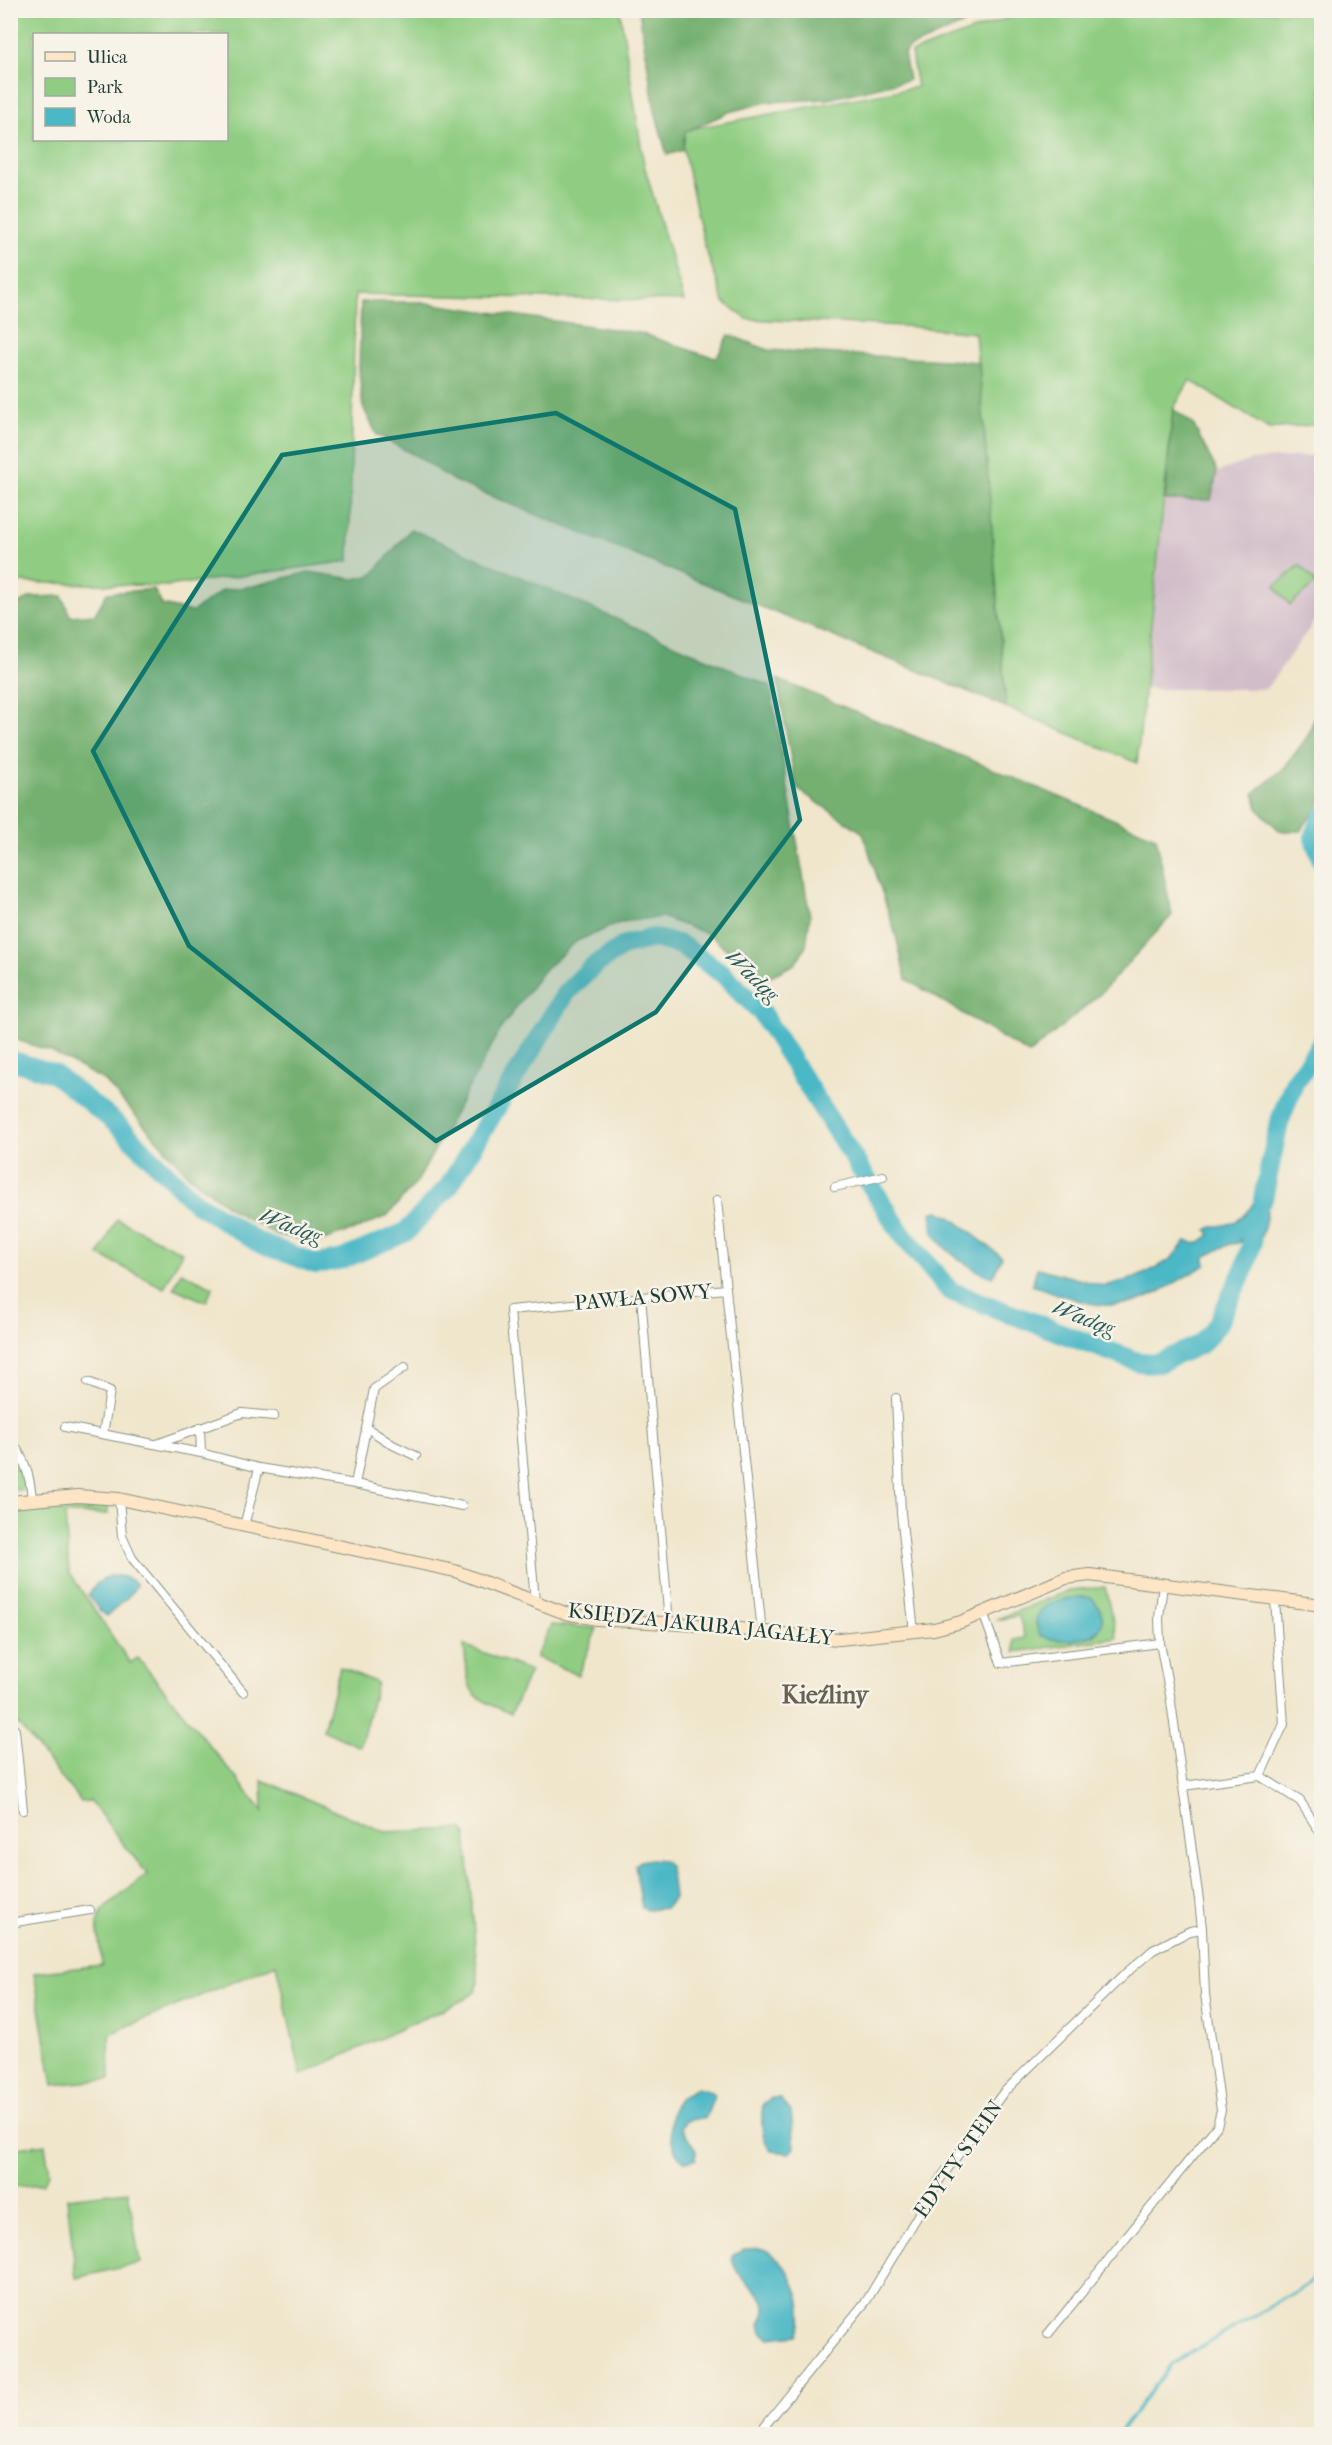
<svg xmlns="http://www.w3.org/2000/svg" width="1332" height="2445" font-family="'IM FELL French Canon',serif">
<rect width="100%" height="100%" fill="#f7f3e8"/>
<filter id="ink" filterUnits="userSpaceOnUse"><feTurbulence type="fractalNoise" baseFrequency=".0167" numOctaves="2"/><feDisplacementMap in="SourceGraphic" scale="12" xChannelSelector="R" yChannelSelector="G"/><feConvolveMatrix kernelMatrix="1 2 1 2 8 2 1 2 1" color-interpolation-filters="sRGB"/></filter>
<filter id="wash" filterUnits="userSpaceOnUse"><feTurbulence type="fractalNoise" baseFrequency=".008" numOctaves="4" result="noise"/><feDisplacementMap in="SourceGraphic" scale="24" xChannelSelector="R" yChannelSelector="G"/><feGaussianBlur stdDeviation="1.35" result="paint"/><feColorMatrix in="noise" values="0 0 0 0 0 0 0 0 0 0 0 0 0 0 0 0 0 1.4 0 .05"/><feComposite in="paint" operator="in"/></filter>
<g filter="url(#wash)">
<rect width="100%" height="100%" fill="#f0e6cc"/>
<!-- industrial -->
<path fill="#d1bdc9" d="M 1321,455 L 1321,612 L 1266,689 L 1145,689 L 1166,491 L 1251,460 Z"/>
<!-- green -->
<path fill="#90cd82" stroke="#58855b" stroke-width="1.5" fill-rule="evenodd" d="M 11,10 L 620,11 L 644,165 L 684,301 L 355,294 L 349,561 L 167,586 L 11,582 ZM 34,34 L 226,34 L 226,140 L 34,140 Z
M 1027,11 L 1321,11 L 1321,424 L 1269,429 L 1190,380 L 1173,409 L 1137,763 L 1006,707 L 975,333 L 905,326 L 747,319 L 724,302 L 705,247 L 679,131 L 917,87 L 911,53 Z
M 1300,565 L 1316,583 L 1290,605 L 1275,586 Z
M 117,1219 L 182,1252 L 164,1288 L 99,1255 Z
M 181,1272 L 213,1287 L 206,1302 L 174,1288 Z
M 10,1447 L 20,1460 L 26,1489 L 11,1491 Z
M 87,1504 L 108,1506 L 108,1514 L 65,1514 L 69,1572 L 130,1663 L 138,1658 L 263,1811 L 262,1780 L 385,1832 L 462,1829 L 466,1835 L 478,1982 L 475,1992 L 465,1999 L 301,2075 L 276,1964 L 109,2034 L 110,2079 L 53,2085 L 34,1973 L 102,1965 L 97,1923 L 103,1910 L 147,1874 L 90,1801 L 81,1802 L 11,1715 L 11,1512 Z
M 1105,1587 L 1117,1638 L 1015,1652 L 1014,1640 L 1025,1638 L 1019,1616 L 995,1620 L 1070,1590 ZM 1084,1597 L 1092,1598 L 1099,1630 L 1093,1636 L 1077,1639 L 1067,1598 Z
M 551,1625 L 597,1628 L 578,1675 L 536,1657 Z
M 464,1645 L 530,1671 L 511,1714 C 463,1692 470,1695 464,1645 Z
M 340,1667 L 377,1683 L 360,1747 L 323,1730 Z
M 45,2144 L 49,2173 L 43,2184 L 11,2187 L 11,2149 Z
M 128,2191 L 140,2263 L 76,2278 L 67,2198 Z"/>
<!-- forest -->
<path fill="#74b070" stroke="#4a7652" stroke-width="1.5" d="M 639,11 L 639,10 L 993,11 L 907,49 L 904,54 L 909,80 L 828,99 L 767,102 L 729,112 L 685,132 L 683,150 L 667,155 L 655,111 Z
M 361,302 L 419,302 L 640,333 L 701,354 L 717,357 L 729,335 L 768,350 L 979,362 L 1006,707 L 454,481 L 418,457 L 377,435 L 363,407 L 359,371 Z
M 1173,409 L 1193,424 L 1217,471 L 1211,500 L 1165,500 Z
M 411,529 L 770,686 L 810,916 L 806,946 L 795,964 L 769,977 L 758,975 L 708,934 L 661,917 L 622,922 L 577,941 L 543,971 L 502,1027 L 417,1182 L 387,1216 L 357,1229 L 314,1243 L 275,1234 L 234,1211 L 190,1177 L 105,1081 L 50,1051 L 11,1038 L 11,608 L 31,597 L 62,596 L 70,616 L 95,614 L 107,593 L 154,589 L 162,605 L 192,612 L 223,590 L 253,586 L 309,572 L 354,579 L 372,575 Z
M 777,679 L 1156,837 L 1172,915 L 1100,994 L 1029,1054 L 906,979 L 896,936 L 863,833 L 796,788 Z
M 1321,699 L 1321,803 L 1300,831 L 1280,831 L 1258,809 L 1254,793 L 1284,768 L 1308,736 Z"/>
<!-- water -->
<path fill="#4bb8c6" stroke="#357a7d" stroke-width="1.5" d="M 1269,1173 C 1269,1209 1267,1236 1246,1265 C 1243,1258 1243,1242 1240,1239 L 1239,1243 L 1230,1244 L 1208,1255 L 1205,1257 L 1206,1265 C 1190,1273 1176,1283 1161,1291 C 1113,1318 1080,1301 1032,1285 L 1037,1268 L 1104,1286 L 1135,1278 L 1156,1268 L 1171,1259 L 1186,1241 L 1197,1244 L 1210,1235 L 1207,1230 C 1215,1224 1219,1227 1229,1224 C 1251,1217 1259,1192 1269,1173 Z
M 938,1211 L 951,1217 L 1002,1257 L 993,1277 C 976,1273 939,1248 934,1232 C 932,1226 932,1219 931,1213 Z
M 109,1576 C 118,1574 128,1578 136,1583 L 136,1586 L 127,1598 L 107,1616 L 100,1611 L 88,1595 L 95,1585 Z
M 1084,1597 L 1092,1598 C 1126,1637 1067,1648 1040,1635 C 1024,1605 1063,1598 1084,1597 Z
M 652,1859 L 664,1860 L 669,1866 L 672,1880 L 674,1898 L 666,1908 L 648,1910 L 642,1908 L 635,1865 L 641,1861 Z
M 697,2088 L 711,2092 L 714,2096 L 706,2117 L 686,2121 L 681,2127 L 696,2151 L 696,2159 L 685,2161 C 668,2152 667,2117 677,2102 C 682,2095 689,2092 697,2088 Z
M 771,2098 L 781,2099 L 791,2112 L 795,2148 L 789,2153 L 771,2151 C 761,2140 761,2119 763,2104 Z
M 744,2249 C 750,2249 758,2248 763,2249 C 790,2258 811,2312 797,2335 L 770,2338 L 762,2332 L 760,2324 C 780,2289 734,2288 732,2256 Z"/>
<g fill="none" stroke-linecap="round" stroke-linejoin="round">
<!-- stream -->
<path stroke="#4bb8c6" stroke-width="3" d="M 1118,2434 L 1172,2364 L 1307,2285 L 1322,2266"/>
<!-- river -->
<path stroke="#4bb8c6" stroke-width="20" d="M 1322,817 L 1314,838 L 1322,861
M 10,1060 L 53,1073 L 117,1124 L 195,1202 L 259,1243 L 316,1264 L 343,1259 L 406,1232 L 449,1186 L 566,993 L 592,967 L 625,945 L 653,938 L 681,945 L 723,974 L 761,1012 L 901,1233 L 950,1291 L 1138,1362 L 1158,1363 L 1201,1344 L 1217,1325 L 1246,1265 L 1252,1242
M 1263,1199 L 1279,1123 L 1294,1083 L 1322,1043"/>
</g>
</g>
<g filter="url(#ink)">
<g fill="none" stroke-linecap="round" stroke-linejoin="round">
<defs>
<path id="street" d="M 835,1187 L 883,1176
M 717,1200 L 726,1289
M 641,1296 L 669,1623
M 88,1382 L 110,1391 L 103,1434
M 896,1398 L 901,1513 L 914,1632
M 65,1427 L 201,1453 L 259,1468 L 355,1484 L 462,1506
M 200,1428 L 201,1453
M 367,1428 L 393,1445 L 416,1456
M 10,1439 C 25,1459 30,1475 32,1499
M 157,1444 L 242,1413 L 274,1416
M 355,1484 L 374,1389 L 405,1367
M 119,1499 L 122,1536 L 132,1558 L 243,1692
M 244,1526 L 259,1468
M 1275,1600 L 1284,1724 L 1260,1776 L 1300,1801 L 1322,1835
M 535,1602 L 510,1310 L 726,1289 L 762,1632
M 983,1613 L 1001,1663 L 1160,1643
M 10,1725 L 15,1730 L 23,1810
M 1183,1786 L 1260,1776
M 10,1923 L 90,1910
M 1048,2334 L 1217,2126 L 1221,2110 L 1205,1994 L 1202,1929 L 1199,1900 L 1170,1695 L 1160,1643 L 1159,1618 L 1163,1584
M 758,2434 L 867,2300 L 938,2182 L 1003,2093 L 1126,1973 L 1153,1950 L 1190,1931 L 1202,1929"/>
<path id="secondary" d="M 10,1502 L 78,1496 L 119,1499 L 455,1571 L 565,1613 L 597,1619 L 714,1626 L 810,1637 L 840,1639 L 934,1629 L 961,1622 L 1066,1578 L 1090,1575 L 1322,1605"/>
</defs>
<!-- street casing -->
<use href="#street" stroke="#889280" stroke-width="10"/>
<!-- secondary casing -->
<use href="#secondary" stroke="#889280" stroke-width="14"/>
<!-- street -->
<use href="#street" stroke="#fff" stroke-width="8"/>
<!-- secondary -->
<use href="#secondary" stroke="#fde5c5" stroke-width="12"/>
</g>
</g>
<!-- marked area -->
<path fill="#0f766e" fill-opacity="0.2" stroke="#0f766e" stroke-width="4.5" stroke-linejoin="round" d="M 556,413 L 735,509 L 800,820 L 656,1012 L 436,1141 L 189,946 L 93,751 L 282,455 Z"/>
<g text-anchor="middle" stroke-width="5" stroke-linejoin="round" paint-order="stroke">
<!-- street labels -->
<g font-size="21" fill="#1f3d34" stroke="#f7f3e8">
<text transform="translate(643 1297) rotate(-5)" y="7">PAWŁA SOWY</text>
<text transform="translate(701 1624) rotate(6)" y="7">KSIĘDZA JAKUBA JAGAŁŁY</text>
<text transform="translate(958 2159) rotate(-55)" y="7">EDYTY STEIN</text>
</g>
<!-- water labels -->
<g font-size="22" font-style="italic" fill="#2a5c58" stroke="#f7f3e8">
<text transform="translate(753 975) rotate(44)" y="8">Wadąg</text>
<text transform="translate(291 1225) rotate(21)" y="8">Wadąg</text>
<text transform="translate(1084 1317) rotate(21)" y="8">Wadąg</text>
</g>
<!-- quarter labels -->
<g font-size="24" font-weight="bold" fill="#686055" stroke="#f7f3e8">
<text x="825" y="1703">Kieźliny</text>
</g>
</g>
<!-- margin -->
<rect width="1332" height="2445" fill="none" stroke="#f7f3e8" stroke-width="36"/>
<!-- legend -->
<rect x="33" y="33" width="195" height="108" fill="#f7f3e8" stroke="#a1aaa0" stroke-width="1.5"/>
<rect x="45" y="52" width="30" height="9" fill="#fde5c5" stroke="#a1aaa0" stroke-width="1.5"/>
<text x="87" y="63" font-size="18" fill="#1f3d34">Ulica</text>
<rect x="45" y="78" width="30" height="18" fill="#90cd82" stroke="#a1aaa0" stroke-width="1.5"/>
<text x="87" y="93" font-size="18" fill="#1f3d34">Park</text>
<rect x="45" y="108" width="30" height="18" fill="#4bb8c6" stroke="#a1aaa0" stroke-width="1.5"/>
<text x="87" y="123" font-size="18" fill="#1f3d34">Woda</text>
</svg>
